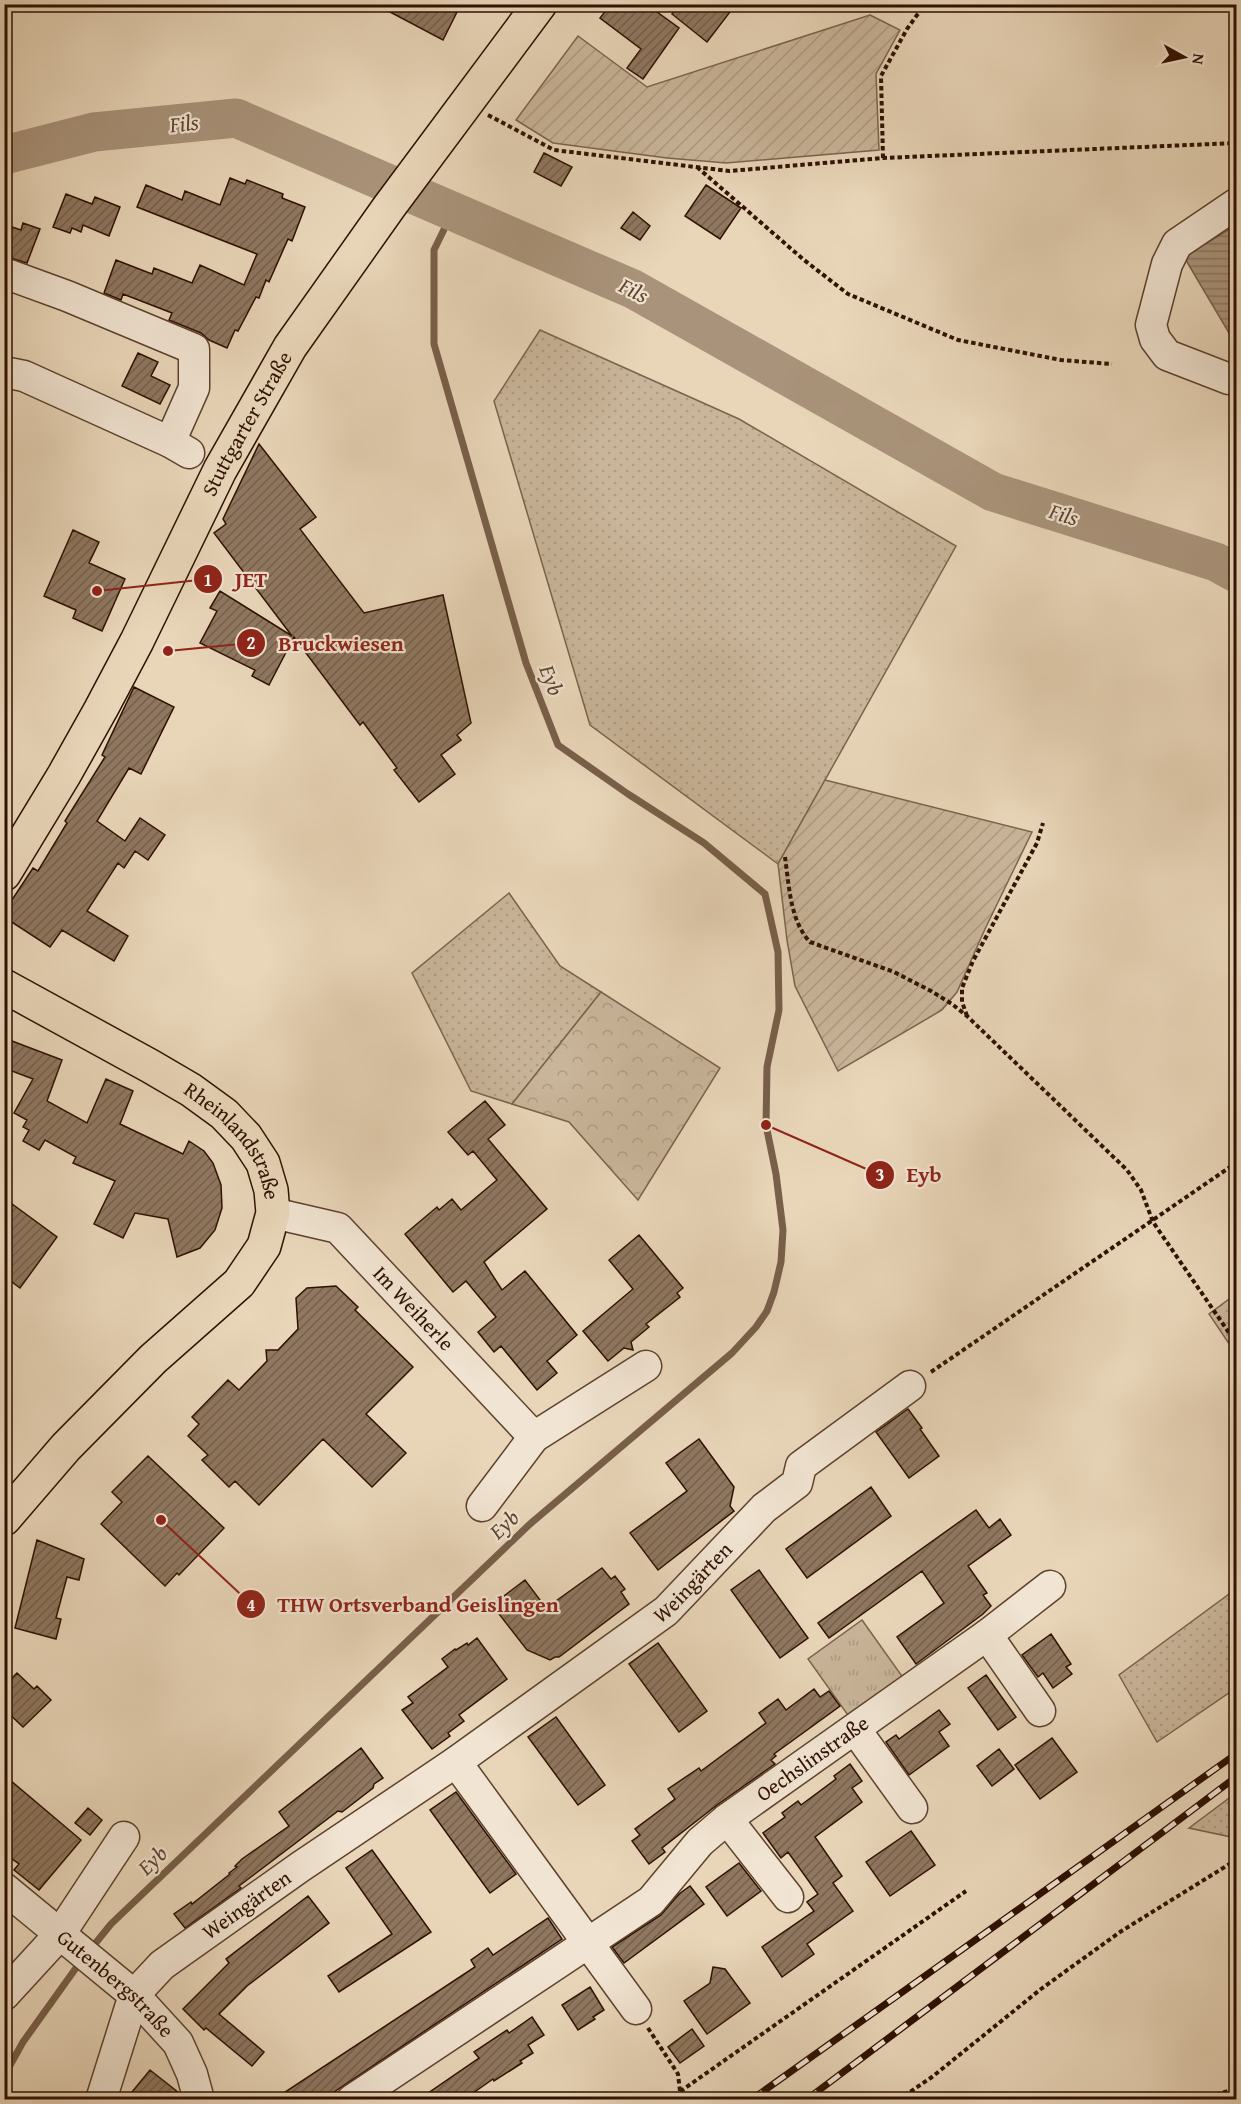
<svg xmlns="http://www.w3.org/2000/svg" width="1241" height="2104" font-family="'Gentium Book Plus',serif">
<defs>
<pattern id="grass-dots" width="8" height="8" patternUnits="userSpaceOnUse" patternTransform="scale(1.5)"><rect width="8" height="8" fill="#c9b59a"/><path d="M2 2h.1M6 6h.1" fill="none" stroke="#ad9b83" stroke-width="1.8" stroke-linecap="round"/></pattern>
<pattern id="forest-crowns" width="20" height="18" patternUnits="userSpaceOnUse" patternTransform="scale(1.5)"><rect width="20" height="18" fill="#c9b59a"/><path d="M2 6a3 3 0 1 1 6 0M12 15a3 3 0 1 1 6 0" fill="none" stroke="#ad9b83"/></pattern>
<pattern id="park-tufts" width="24" height="20" patternUnits="userSpaceOnUse" patternTransform="scale(1.5)"><rect width="24" height="20" fill="#c9b59a"/><path d="M3 7l-1-3M5 7V3M7 7l1-3M15 17l-1-3M17 17v-4M19 17l1-3" fill="none" stroke="#ad9b83"/></pattern>
<pattern id="garden-furrows" width="10" height="10" patternUnits="userSpaceOnUse" patternTransform="scale(1.5)"><rect width="10" height="10" fill="#c9b59a"/><path d="M-1 1l2-2M0 10L10 0M9 11l2-2" fill="none" stroke="#ad9b83"/></pattern>
<pattern id="water-rules" width="6" height="5" patternUnits="userSpaceOnUse" patternTransform="scale(1.5)"><rect width="6" height="5" fill="#a9937a"/><path d="M0 2.5h6" fill="none" stroke="#8a7762"/></pattern>
<pattern id="building-hatch" width="6" height="6" patternUnits="userSpaceOnUse" patternTransform="scale(1.5)"><rect width="6" height="6" fill="#8f7760"/><path d="M-1 1l2-2M0 6l6-6M5 7l2-2" fill="none" stroke="#75604d"/></pattern>
</defs>
<rect width="100%" height="100%" fill="#e9d6b9"/>
<filter id="stains"><feTurbulence type="fractalNoise" baseFrequency=".00333" numOctaves="4"/><feColorMatrix values="0 0 0 0 .2 0 0 0 0 .09 0 0 0 0 .02 0 0 0 .5 -.17"/></filter>
<radialGradient id="worn" r=".72"><stop offset=".6" stop-color="#630" stop-opacity="0"/><stop offset="1" stop-color="#630" stop-opacity=".3"/></radialGradient>
<!-- grass -->
<path fill="url(#grass-dots)" stroke="#7c634d" stroke-width="1.5" d="M 540,330 L 739,419 L 956,546 L 778,864 L 590,725 L 494,401 Z
M 509,893 L 560,966 L 601,992 L 512,1104 L 471,1091 L 412,973 Z
M 1236,1294 L 1236,1354 L 1209,1314 Z
M 1236,1589 L 1236,1688 L 1157,1742 L 1119,1675 Z
M 1236,1793 L 1236,1838 L 1189,1828 Z"/>
<!-- forest -->
<path fill="url(#forest-crowns)" stroke="#7c634d" stroke-width="1.5" d="M 601,992 L 720,1068 L 638,1200 L 569,1122 L 512,1104 Z"/>
<!-- park -->
<path fill="url(#park-tufts)" stroke="#7c634d" stroke-width="1.5" d="M 862,1620 L 904,1679 L 850,1718 L 808,1659 Z"/>
<!-- garden -->
<path fill="url(#garden-furrows)" stroke="#7c634d" stroke-width="1.5" d="M 870,15 L 900,30 L 876,74 L 879,150 L 726,163 L 667,158 L 553,143 L 516,120 L 578,36 L 647,87 Z
M 825,780 L 1032,832 L 985,929 L 957,992 L 942,1010 L 838,1071 L 795,986 L 787,940 L 778,864 Z"/>
<!-- water -->
<path fill="url(#water-rules)" stroke="#785f49" stroke-width="1.5" d="M 1236,225 L 1236,328 L 1229,333 L 1184,257 Z"/>
<g fill="none" stroke-linecap="round" stroke-linejoin="round">
<!-- stream -->
<path stroke="#785f49" stroke-width="7" d="M 90,1950 L 111,1924 L 530,1524 L 732,1353 L 756,1327 L 767,1311 L 774,1292 L 781,1262 L 783,1230 L 776,1174 L 766,1125 L 767,1067 L 779,1010 L 778,952 L 765,894 L 704,843 L 628,794 L 558,745 L 526,663 L 434,344 L 434,250 L 453,211
M 4,2076 L 23,2042 L 81,1961"/>
<!-- river -->
<path stroke="#a9937a" stroke-width="39" d="M 4,155 L 94,132 L 236,118 L 633,289 L 993,492 L 1216,562 L 1236,573"/>
</g>
<!-- building -->
<path fill="url(#building-hatch)" stroke="#2e1100" stroke-width="1.5" d="M 375,4 L 461,4 L 443,40 Z
M 611,4 L 646,4 L 679,28 L 643,79 L 627,68 L 641,49 L 600,18 Z
M 680,4 L 736,4 L 707,42 L 672,14 Z
M 544,153 L 572,167 L 561,186 L 534,172 Z
M 230,178 L 245,184 L 247,180 L 283,194 L 282,198 L 305,207 L 292,241 L 288,239 L 269,282 L 266,280 L 259,298 L 256,297 L 238,331 L 235,330 L 227,348 L 209,340 L 201,333 L 169,320 L 172,313 L 123,294 L 121,300 L 104,293 L 116,260 L 152,274 L 154,268 L 192,283 L 200,265 L 244,285 L 257,254 L 137,207 L 146,185 L 182,200 L 185,191 L 220,205 Z
M 706,185 L 741,208 L 720,239 L 685,216 Z
M 66,194 L 92,204 L 95,197 L 120,207 L 109,236 L 83,225 L 81,232 L 72,228 L 70,233 L 53,227 Z
M 633,212 L 650,226 L 640,240 L 621,228 Z
M 23,223 L 40,229 L 27,263 L 4,256 L 4,228 L 11,230 L 12,227 L 21,230 Z
M 138,353 L 158,362 L 151,376 L 170,385 L 160,404 L 122,386 Z
M 259,444 L 316,517 L 300,529 L 364,613 L 443,595 L 471,723 L 457,735 L 461,740 L 441,755 L 455,774 L 419,802 L 394,770 L 397,768 L 363,722 L 360,725 L 294,637 L 269,685 L 252,676 L 255,670 L 200,643 L 217,611 L 210,608 L 220,591 L 292,636 L 214,533 L 226,524 L 223,519 Z
M 73,530 L 99,542 L 89,563 L 125,579 L 102,631 L 73,618 L 76,610 L 44,596 Z
M 134,687 L 174,707 L 141,774 L 129,768 L 97,821 L 125,841 L 140,818 L 165,835 L 148,860 L 135,851 L 124,868 L 118,863 L 87,911 L 128,936 L 114,961 L 62,930 L 50,947 L 4,917 L 4,912 L 33,868 L 38,871 L 67,823 L 65,821 L 105,757 L 102,755 Z
M 4,1038 L 62,1060 L 47,1101 L 87,1123 L 106,1079 L 133,1091 L 120,1124 L 183,1154 L 189,1141 L 204,1151 L 213,1163 L 221,1185 L 222,1208 L 215,1230 L 200,1248 L 177,1257 L 168,1219 L 135,1213 L 123,1238 L 94,1224 L 115,1181 L 73,1163 L 76,1157 L 45,1140 L 39,1150 L 23,1141 L 29,1130 L 23,1127 L 27,1120 L 14,1113 L 33,1079 L 4,1068 Z
M 485,1101 L 505,1125 L 488,1139 L 547,1209 L 484,1262 L 502,1290 L 525,1271 L 577,1335 L 547,1361 L 557,1373 L 537,1390 L 501,1346 L 494,1352 L 478,1332 L 496,1317 L 466,1281 L 453,1292 L 405,1234 L 437,1207 L 439,1210 L 452,1199 L 461,1210 L 497,1180 L 473,1151 L 468,1155 L 448,1132 Z
M 4,1198 L 57,1237 L 20,1288 L 4,1276 Z
M 639,1235 L 683,1288 L 677,1293 L 680,1297 L 646,1324 L 649,1327 L 631,1342 L 633,1350 L 624,1348 L 608,1361 L 583,1331 L 633,1289 L 609,1260 Z
M 336,1286 L 358,1307 L 355,1310 L 413,1367 L 366,1414 L 406,1453 L 372,1487 L 323,1439 L 259,1505 L 235,1481 L 229,1487 L 202,1460 L 208,1455 L 188,1436 L 199,1424 L 192,1417 L 228,1380 L 239,1390 L 267,1361 L 266,1350 L 278,1350 L 298,1329 L 296,1298 L 307,1288 Z
M 908,1409 L 922,1428 L 920,1429 L 939,1456 L 909,1478 L 876,1432 Z
M 699,1439 L 734,1487 L 730,1506 L 734,1511 L 658,1570 L 630,1533 L 687,1491 L 666,1463 Z
M 148,1456 L 224,1528 L 179,1575 L 177,1573 L 165,1586 L 101,1524 L 122,1502 L 112,1492 Z
M 871,1487 L 891,1516 L 807,1578 L 786,1549 Z
M 976,1510 L 989,1528 L 1000,1519 L 1011,1535 L 968,1566 L 987,1593 L 983,1595 L 991,1606 L 983,1614 L 916,1664 L 897,1637 L 944,1603 L 922,1571 L 829,1638 L 818,1623 Z
M 37,1540 L 84,1559 L 79,1580 L 67,1577 L 56,1618 L 61,1619 L 56,1639 L 15,1628 Z
M 602,1568 L 611,1579 L 615,1576 L 625,1589 L 621,1592 L 629,1604 L 559,1657 L 555,1657 L 550,1660 L 527,1650 L 492,1605 L 525,1580 L 546,1608 Z
M 759,1570 L 808,1638 L 780,1658 L 731,1590 Z
M 1051,1634 L 1071,1664 L 1066,1667 L 1072,1674 L 1053,1688 L 1043,1673 L 1038,1677 L 1022,1655 Z
M 477,1638 L 507,1679 L 459,1715 L 464,1721 L 448,1733 L 450,1736 L 432,1749 L 402,1710 L 413,1703 L 408,1697 L 448,1667 L 442,1659 L 455,1649 L 456,1650 L 467,1643 L 468,1645 Z
M 658,1643 L 707,1711 L 679,1732 L 629,1664 Z
M 17,1673 L 34,1689 L 37,1686 L 51,1700 L 23,1727 L 4,1709 L 4,1686 Z
M 986,1675 L 1016,1717 L 998,1730 L 968,1688 Z
M 814,1689 L 820,1697 L 829,1691 L 840,1706 L 774,1754 L 776,1756 L 771,1760 L 775,1764 L 717,1805 L 662,1848 L 665,1852 L 649,1864 L 632,1841 L 640,1835 L 635,1829 L 675,1799 L 668,1789 L 699,1768 L 701,1771 L 766,1723 L 759,1713 L 778,1699 L 786,1710 Z
M 939,1710 L 950,1724 L 939,1732 L 949,1746 L 909,1775 L 886,1742 L 896,1735 L 899,1739 Z
M 556,1717 L 605,1785 L 578,1805 L 528,1737 Z
M 1052,1738 L 1077,1772 L 1040,1799 L 1015,1765 Z
M 361,1748 L 383,1778 L 374,1784 L 373,1788 L 342,1812 L 338,1811 L 239,1886 L 241,1888 L 185,1928 L 174,1914 L 191,1902 L 192,1904 L 230,1874 L 229,1873 L 237,1867 L 235,1866 L 242,1859 L 289,1826 L 279,1812 Z
M 999,1749 L 1014,1769 L 992,1786 L 977,1766 Z
M 850,1764 L 862,1781 L 852,1788 L 862,1802 L 815,1837 L 842,1876 L 833,1883 L 853,1911 L 807,1944 L 814,1954 L 782,1977 L 762,1947 L 814,1911 L 807,1902 L 818,1894 L 788,1852 L 781,1858 L 763,1833 L 785,1817 L 782,1813 L 798,1801 L 801,1805 L 836,1779 L 834,1776 Z
M 4,1775 L 81,1840 L 39,1890 L 14,1870 L 19,1864 L 4,1853 Z
M 456,1792 L 516,1874 L 490,1893 L 430,1810 Z
M 88,1808 L 102,1820 L 90,1835 L 75,1823 Z
M 911,1831 L 935,1865 L 890,1896 L 866,1862 Z
M 372,1850 L 431,1932 L 339,1992 L 328,1976 L 392,1934 L 346,1868 Z
M 739,1863 L 761,1891 L 727,1916 L 706,1887 Z
M 690,1886 L 704,1904 L 624,1963 L 612,1947 L 661,1915 L 679,1894 Z
M 308,1896 L 329,1923 L 247,1986 L 219,2014 L 264,2052 L 252,2066 L 206,2028 L 204,2030 L 183,2009 L 229,1963 L 226,1959 Z
M 548,1918 L 562,1939 L 322,2100 L 273,2100 L 475,1967 L 471,1960 L 488,1948 L 493,1955 Z
M 713,1967 L 725,1969 L 750,2003 L 707,2034 L 684,2001 L 710,1983 Z
M 590,1987 L 604,2010 L 593,2017 L 595,2019 L 578,2030 L 562,2005 Z
M 532,2017 L 544,2035 L 528,2045 L 533,2053 L 520,2061 L 522,2063 L 494,2081 L 493,2079 L 463,2100 L 418,2100 L 479,2058 L 474,2052 L 507,2030 L 509,2033 Z
M 692,2029 L 704,2046 L 680,2063 L 668,2047 Z
M 150,2070 L 179,2093 L 181,2100 L 141,2100 L 132,2092 Z"/>
<g fill="none" stroke-linecap="round" stroke-linejoin="round">
<defs>
<g id="minor">
<path d="M 4,273 L 67,296 L 194,349 L 194,388 L 170,442"/>
<path d="M 4,372 L 24,376 L 170,442 L 189,453"/>
<path d="M 1229,379 L 1167,355 L 1155,339 L 1151,325 L 1167,264 L 1177,244 L 1236,204"/>
<path id="s1" d="M 273,1213 L 338,1228 L 534,1437 L 646,1366"/>
<path d="M 482,1506 L 534,1437"/>
<path d="M 987,1635 L 1040,1711"/>
<path d="M 855,1729 L 912,1808"/>
<path d="M 456,1762 L 636,2009"/>
<path d="M 727,1819 L 788,1897"/>
<path id="s2" d="M 4,1888 L 134,1995 L 178,2043 L 192,2074 L 199,2100"/>
<path d="M 4,1995 L 60,1934 L 124,1837"/>
<path id="s3" d="M 101,2100 L 134,1995 L 162,1965 L 300,1867 L 456,1762 L 666,1611 L 764,1508 L 797,1483 L 801,1466 L 910,1386"/>
<path id="s4" d="M 352,2100 L 651,1901 L 700,1842 L 727,1819 L 987,1635 L 1050,1586"/>
</g>
<g id="major">
<path id="s5" d="M 4,874 L 64,775 L 101,709 L 137,641 L 220,470 L 290,347 L 389,207 L 540,4"/>
<path id="s6" d="M 4,986 L 150,1066 L 191,1090 L 224,1114 L 246,1137 L 263,1163 L 271,1190 L 273,1213 L 264,1246 L 239,1283 L 153,1359 L 66,1447 L 4,1519"/>
</g>
</defs>
<!-- minor casing -->
<use href="#minor" stroke="#5d422e" stroke-width="33"/>
<!-- major casing -->
<use href="#major" stroke="#2e1100" stroke-width="36"/>
<!-- path -->
<path stroke="#2e1100" stroke-width="4" stroke-dasharray="4.5 3" stroke-linecap="butt" d="M 488,115 L 554,150 L 729,171 L 883,158 L 1236,143
M 883,158 L 881,76 L 907,29 L 925,4
M 697,167 L 804,260 L 848,294 L 958,340 L 1061,360 L 1112,364
M 785,857 C 789,885 790,921 810,942 L 894,972 L 931,991 L 952,1004 L 967,1016 L 1127,1170 L 1141,1190 L 1153,1222 L 1236,1343
M 967,1016 L 962,1002 L 962,988 L 973,961 L 1037,843 L 1043,823
M 931,1372 L 1236,1163
M 648,2028 L 678,2074 L 680,2091
M 668,2100 L 966,1891
M 898,2100 L 932,2077 L 1041,1989 L 1120,1932 L 1236,1860
M 1194,2100 L 1236,2089"/>
<!-- minor -->
<use href="#minor" stroke="#f1e4d2" stroke-width="30"/>
<!-- major -->
<use href="#major" stroke="#e9d6b9" stroke-width="33"/>
<defs>
<path id="rail" d="M 751,2100 L 1236,1754
M 806,2100 L 1236,1777"/>
</defs>
<!-- rail casing -->
<use href="#rail" stroke="#2e1100" stroke-width="7"/>
<!-- rail -->
<use href="#rail" stroke="#f1e4d2" stroke-width="4.5" stroke-dasharray="14" stroke-linecap="butt"/>
</g>
<g text-anchor="middle" stroke-width="4.5" stroke-linejoin="round" paint-order="stroke">
<!-- street labels -->
<g font-size="21" fill="#2e1100" stroke="#f1e4d2">
<text dy="7" stroke="none"><textPath href="#s5" startOffset="512">Stuttgarter Straße</textPath></text>
<text dy="7" stroke="none"><textPath href="#s6" startOffset="282">Rheinlandstraße</textPath></text>
<text dy="7" stroke="none"><textPath href="#s1" startOffset="177">Im Weiherle</textPath></text>
<text dy="7" stroke="none"><textPath href="#s3" startOffset="806">Weingärten</textPath></text>
<text dy="7" stroke="none"><textPath href="#s4" startOffset="576">Oechslinstraße</textPath></text>
<text dy="7" stroke="none"><textPath href="#s3" startOffset="255">Weingärten</textPath></text>
<text dy="7" stroke="none"><textPath href="#s2" startOffset="147">Gutenbergstraße</textPath></text>
</g>
<!-- water labels -->
<g font-size="22" font-style="italic" fill="#5f4531" stroke="#f1e4d2">
<text transform="translate(184 123) rotate(-6)" y="8">Fils</text>
<text transform="translate(634 290) rotate(27)" y="8">Fils</text>
<text transform="translate(1064 514) rotate(18)" y="8">Fils</text>
<text transform="translate(552 680) rotate(69)" y="8">Eyb</text>
<text transform="translate(504 1524) rotate(-43)" y="8">Eyb</text>
<text transform="translate(152 1860) rotate(-44)" y="8">Eyb</text>
</g>
</g>
<!-- callouts -->
<path fill="none" stroke="#8f2418" stroke-width="2" d="M97 591L208 579M168 651L251 643M766 1125L880 1175M161 1520L251 1604"/>
<g fill="#8f2418" stroke="#f1e4d2" stroke-width="2">
<circle cx="97" cy="591" r="6"/>
<circle cx="168" cy="651" r="6"/>
<circle cx="766" cy="1125" r="6"/>
<circle cx="161" cy="1520" r="6"/>
<circle cx="208" cy="579" r="15"/>
<circle cx="251" cy="643" r="15"/>
<circle cx="880" cy="1175" r="15"/>
<circle cx="251" cy="1604" r="15"/>
</g>
<g font-size="18" text-anchor="middle" font-weight="bold" fill="#fff">
<text x="208" y="586">1</text>
<text x="251" y="649">2</text>
<text x="880" y="1181">3</text>
<text x="251" y="1611">4</text>
</g>
<g font-size="22" text-anchor="middle" font-weight="bold" fill="#8f2418" stroke="#f1e4d2" stroke-width="4.5" stroke-linejoin="round" paint-order="stroke">
<text x="251" y="587">JET</text>
<text x="341" y="651">Bruckwiesen</text>
<text x="924" y="1182">Eyb</text>
<text x="418" y="1612">THW Ortsverband Geislingen</text>
</g>
<!-- margin -->
<rect width="1241" height="2104" fill="none" stroke="#e9d6b9" stroke-width="24"/>
<rect x="6" y="6" width="1229" height="2092" fill="none" stroke="#2e1100" stroke-width="3"/>
<rect x="12" y="12" width="1217" height="2080" fill="none" stroke="#2e1100" stroke-width="1.5"/>
<!-- north arrow -->
<g transform="translate(1184 57) rotate(98)" stroke="#f1e4d2" stroke-width="4.5" paint-order="stroke">
<path d="M0-4.5L10 22L0 15L-10 22Z" fill="#2e1100"/>
<text y="-9" font-size="16" font-weight="bold" text-anchor="middle" fill="#2e1100">N</text>
</g>
<rect width="100%" height="100%" filter="url(#stains)"/>
<rect width="100%" height="100%" fill="url(#worn)"/>
</svg>
